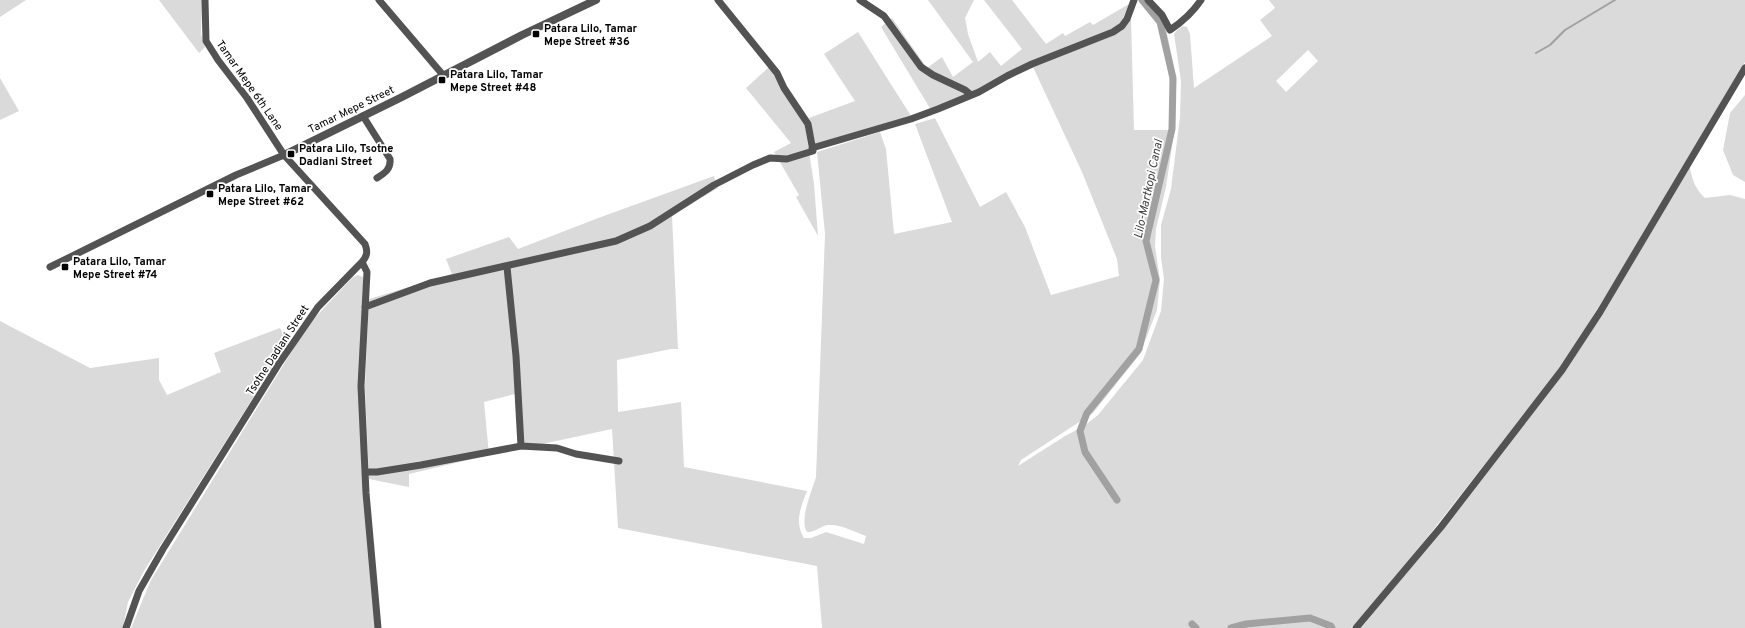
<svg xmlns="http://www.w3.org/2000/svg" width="1745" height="628" font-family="Overpass,sans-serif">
<rect width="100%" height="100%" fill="#fff"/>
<!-- green -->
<path fill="#dadada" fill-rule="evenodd" d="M 0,0 L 26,0 L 0,17 Z
M 159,0 L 202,0 L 201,34 L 205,47 L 199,53 Z
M 928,0 L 974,0 L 965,18 L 968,34 L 978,62 L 990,52 L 1001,66 L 1022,49 L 984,0 L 1012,0 L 1046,44 L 1063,33 L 1065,36 L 1090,22 L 1093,25 L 1129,4 L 1120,25 L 977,91 L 931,110 L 881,27 L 892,18 L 927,68 L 942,57 L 953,77 L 973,62 Z
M 1140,0 L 1145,0 L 1162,19 L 1167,33 L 1176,78 L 1174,133 L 1166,187 L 1156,229 L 1155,246 L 1160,280 L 1157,310 L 1140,354 L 1093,413 L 1021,460 L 1018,466 L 1065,436 L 1084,426 L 1098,415 L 1143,360 L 1161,311 L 1164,279 L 1161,258 L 1161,225 L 1171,189 L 1180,117 L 1181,81 L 1174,34 L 1177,30 L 1183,26 L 1187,27 L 1190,34 L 1194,88 L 1272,36 L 1260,20 L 1275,8 L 1269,0 L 1745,0 L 1745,62 L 1629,258 L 1562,366 L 1385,591 L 1351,628 L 822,628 L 817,566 L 618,528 L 612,429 L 519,449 L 515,394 L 484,402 L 489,455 L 409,474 L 409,487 L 369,479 L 365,387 L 369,299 L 452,274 L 446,259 L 509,237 L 518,249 L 601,217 L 714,176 L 718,188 L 672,215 L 678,349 L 671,349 L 617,360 L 618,412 L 681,402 L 684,467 L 807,491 C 801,507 794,522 804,538 L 811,538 L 826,532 L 864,544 L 866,536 C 855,532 841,524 828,525 C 820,526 815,533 807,532 C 799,519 812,491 816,477 L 825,234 L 817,152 L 880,132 L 886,149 L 894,234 L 952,222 L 915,124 L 935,118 L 980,207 L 1006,192 L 1025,227 L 1051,295 L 1119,276 L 1117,259 L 1082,172 L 1033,67 L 1121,31 L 1131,18 L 1134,130 L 1170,130 L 1171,87 L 1160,31 L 1161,29 C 1154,18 1146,10 1140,0 ZM 1308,50 L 1318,61 L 1286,92 L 1276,81 Z
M 858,32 L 911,116 L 815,144 L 809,118 L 855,101 L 824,54 Z
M 769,67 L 805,126 L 814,184 L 818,236 L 796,197 L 799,195 L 774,152 L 791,143 L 746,88 Z
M 0,78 L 19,111 L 0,120 Z
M 1745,95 L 1745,182 L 1733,175 L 1723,150 L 1730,113 Z
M 1689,164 C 1692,178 1694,188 1705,198 L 1730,195 L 1745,199 L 1745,628 L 1361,628 L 1414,563 L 1563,373 Z
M 358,275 L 363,277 L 364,280 L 359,393 L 375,628 L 131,628 L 151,580 L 308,325 L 353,277 Z
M 0,321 L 90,368 L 159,358 L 159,380 L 167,395 L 221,372 L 214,353 L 280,328 L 288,342 L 144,571 L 128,602 L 123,628 L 0,628 Z"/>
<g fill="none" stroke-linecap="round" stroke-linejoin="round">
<!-- stream -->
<path stroke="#a1a1a1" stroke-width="2" d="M 1536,53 L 1550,45 L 1565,30 L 1615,0"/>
<!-- canal -->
<path stroke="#a1a1a1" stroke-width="7" d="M 1117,500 L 1085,452 L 1080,431 L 1087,413 L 1139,349 L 1156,280 L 1146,241 L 1172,129 L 1173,78 L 1160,22 L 1142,0
M 1192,624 L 1196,628
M 1231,628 L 1246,624 L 1310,618 L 1331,626 L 1332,628"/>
<!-- minor -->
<path stroke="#535353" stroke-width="7" d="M 379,0 L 443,75
M 860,0 L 884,16 L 921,67 L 933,75 L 965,90 L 971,95
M 1148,0 L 1162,15 L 1170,30 C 1182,22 1193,12 1201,0
M 363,116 L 390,159 C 391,169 385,173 377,178
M 812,148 L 911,119 L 938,109 L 979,92 L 1007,76 L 1032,64 L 1113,32 L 1122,26 L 1127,19 L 1134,0
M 362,262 L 367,272 L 361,386 L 366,493 L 378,628
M 50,267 L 236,175 L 284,155
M 507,267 L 516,356 L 521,446
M 365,307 L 430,283 L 616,241 L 650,226 L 714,185 L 753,165 L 770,158 L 787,159 L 813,151 L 808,124 L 784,88 L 777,73 L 718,0
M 365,472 L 377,472 L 421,465 L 521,446 L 557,448 L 576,454 L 619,461
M 126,628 L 139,591 L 163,549 L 280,362 L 318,307 L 362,262 C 367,256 368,252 365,244 L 284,155 L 247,98 L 218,60 L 206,41 L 205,0
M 1356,628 L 1441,527 L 1562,370 L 1600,312 L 1745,68"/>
<!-- tertiary -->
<path stroke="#535353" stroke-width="8" d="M 284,155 L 402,97 L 522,35 L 596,0"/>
</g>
<!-- markers -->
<g fill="#000" stroke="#fff" stroke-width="1.5">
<rect x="532" y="30" width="8" height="8" rx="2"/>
<rect x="438" y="76" width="8" height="8" rx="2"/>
<rect x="287" y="150" width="8" height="8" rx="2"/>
<rect x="206" y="190" width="8" height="8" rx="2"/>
<rect x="61" y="263" width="8" height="8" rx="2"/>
</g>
<g text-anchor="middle" stroke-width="3.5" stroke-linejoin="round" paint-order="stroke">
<!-- poi labels -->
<g font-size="11" font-weight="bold" fill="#000" stroke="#fff" text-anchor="start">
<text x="544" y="32">Patara Lilo, Tamar<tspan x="544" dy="13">Mepe Street #36</tspan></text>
<text x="450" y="78">Patara Lilo, Tamar<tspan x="450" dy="13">Mepe Street #48</tspan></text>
<text x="299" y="152">Patara Lilo, Tsotne<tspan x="299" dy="13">Dadiani Street</tspan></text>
<text x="218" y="192">Patara Lilo, Tamar<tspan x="218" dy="13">Mepe Street #62</tspan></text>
<text x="73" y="265">Patara Lilo, Tamar<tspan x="73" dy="13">Mepe Street #74</tspan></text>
</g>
<!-- street labels -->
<g font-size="11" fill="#000" stroke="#fff">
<text transform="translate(250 85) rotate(55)" y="4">Tamar Mepe 6th Lane</text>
<text transform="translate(351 109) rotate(-26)" y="4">Tamar Mepe Street</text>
<text transform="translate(277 350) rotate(-57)" y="4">Tsotne Dadiani Street</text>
</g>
<!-- water labels -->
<g font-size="12" font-style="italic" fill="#424242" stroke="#fff">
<text transform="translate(1148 189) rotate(-78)" y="4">Lilo-Martkopi Canal</text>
</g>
</g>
</svg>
